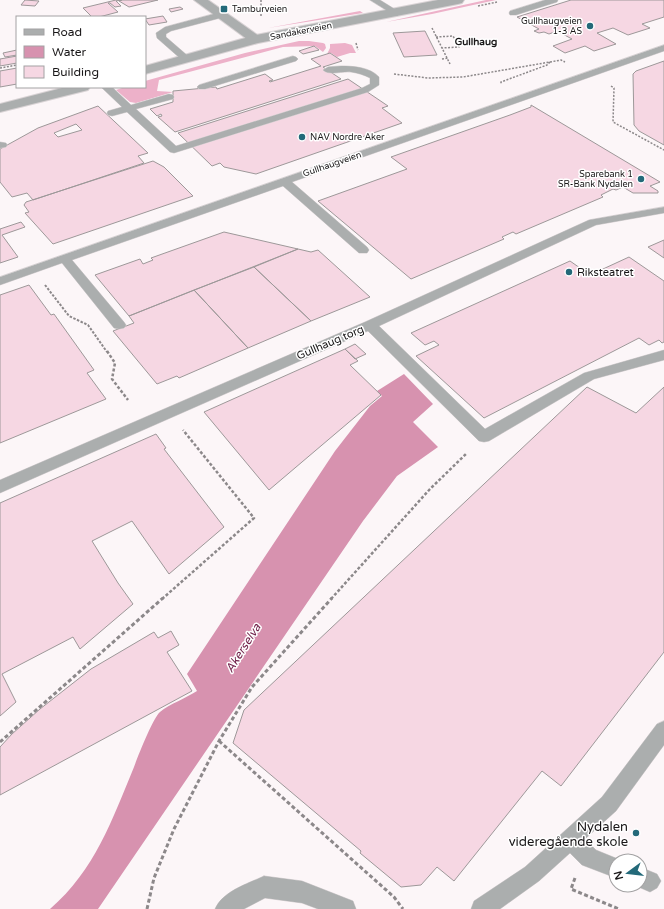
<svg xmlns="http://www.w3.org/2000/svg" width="664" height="909" font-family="'Varela Round',sans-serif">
<rect width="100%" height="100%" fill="#fcf6f8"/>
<!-- green -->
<path fill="#edb1c9" d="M 486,0 L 496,0 L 432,14 L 386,22 Z
M 360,11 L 363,13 L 268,28 Z
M 299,41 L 309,41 L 323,43 L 325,44 L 326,48 L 323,52 L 315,46 L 283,47 L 159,80 L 157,91 L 173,92 L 136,103 L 130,102 L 116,90 L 125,87 L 145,87 L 145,81 L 245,53 Z
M 345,43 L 352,45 L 356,53 L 350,53 L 337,57 L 331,53 L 327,54 L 330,48 L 330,44 Z"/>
<!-- water -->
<path fill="#d792af" d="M 404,374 L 433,404 L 413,422 L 438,447 L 397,476 L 363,521 L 98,909 L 50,909 C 95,870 112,820 134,767 C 138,756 153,718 160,712 C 168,705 188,697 197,691 L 187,674 L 335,451 L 370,406 L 382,396 L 377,391 Z"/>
<!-- building -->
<path fill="#f6d7e3" stroke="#9d9899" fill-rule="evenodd" d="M 25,0 L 39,1 L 35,6 L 21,5 Z
M 116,0 L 122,0 L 116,1 L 121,6 L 115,7 L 110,3 L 108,3 L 118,12 L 99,17 L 92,17 L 83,8 Z
M 122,0 L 158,0 L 129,7 L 119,1 Z
M 571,0 L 664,0 L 664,17 L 642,24 L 650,28 L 628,35 L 613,28 L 597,33 L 616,44 L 594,51 L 585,46 L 565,53 L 553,46 L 572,39 L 557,31 L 549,34 L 544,32 L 539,33 L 534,31 L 539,29 L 517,17 Z
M 180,7 L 183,9 L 171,12 L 169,9 Z
M 163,16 L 167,22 L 149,25 L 145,19 Z
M 425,31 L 437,55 L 404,57 L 393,33 Z
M 314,46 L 319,50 L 303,54 L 299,51 Z
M 17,50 L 17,55 L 5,57 L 3,53 Z
M 330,53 L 342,61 L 323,67 L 341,79 L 175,132 L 158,117 L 162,116 L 161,114 L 157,116 L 150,109 L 173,102 L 173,91 L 216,87 L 217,89 L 265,74 L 273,80 L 269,81 L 270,82 L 321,66 L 311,59 Z
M 17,56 L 17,63 L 0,66 L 0,59 Z
M 664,61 L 664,145 L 639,131 L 634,125 L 633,74 L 636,71 Z
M 17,68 L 17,84 L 0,87 L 0,71 Z
M 348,79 L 388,106 L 382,108 L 402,123 L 256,174 L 224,167 L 220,163 L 212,166 L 178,133 Z
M 531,105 L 660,182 L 650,186 L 658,191 L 658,193 L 633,193 L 623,187 L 616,190 L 613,189 L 601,195 L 603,197 L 516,234 L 513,232 L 502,237 L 504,239 L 411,279 L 318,201 L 407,169 L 391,157 L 510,115 L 531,107 Z
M 98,106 L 148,153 L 138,156 L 144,163 L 33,200 L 27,193 L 12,197 L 0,182 L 0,149 L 38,128 ZM 76,124 L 82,130 L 58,137 L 54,133 Z
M 153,161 L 164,167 L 193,196 L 53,244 L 25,213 L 29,212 L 24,205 L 26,202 Z
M 21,222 L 25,227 L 2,235 L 18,257 L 0,263 L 0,229 Z
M 224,232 L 298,249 L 129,316 L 95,275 L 140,259 L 143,264 L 153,260 L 151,258 Z
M 664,240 L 664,258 L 648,247 Z
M 298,249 L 311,252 L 318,250 L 370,297 L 311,321 L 254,267 Z
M 629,257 L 664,281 L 664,342 L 662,343 L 659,340 L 649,345 L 639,338 L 484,418 L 416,356 L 439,345 L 434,341 L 425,345 L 411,333 L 570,261 L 590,275 Z
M 254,267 L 311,321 L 248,348 L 194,290 Z
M 29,285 L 51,315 L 54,314 L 94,370 L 87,373 L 106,399 L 0,443 L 0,295 Z
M 194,290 L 248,348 L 179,378 L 177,376 L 157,384 L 113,331 L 134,323 L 129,316 Z
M 355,344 L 366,354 L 355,359 L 345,349 Z
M 345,349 L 358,361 L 350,365 L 381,395 L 269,490 L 204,412 Z
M 587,387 L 636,413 L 664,387 L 664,652 L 561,786 L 542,771 L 454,881 L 437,867 L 421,885 L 401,887 L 360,853 L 361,851 L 233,743 L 244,710 Z
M 156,434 L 166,448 L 164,449 L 224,527 L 169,574 L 132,521 L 92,541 L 118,583 L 133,604 L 80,649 L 73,637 L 2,674 L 16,702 L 0,716 L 0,503 Z
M 171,631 L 179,645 L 167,652 L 192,691 L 0,795 L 0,747 L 12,734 L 40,709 L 91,669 L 154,632 L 158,638 Z"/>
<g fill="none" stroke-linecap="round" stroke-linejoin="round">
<defs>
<path id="service" d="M 370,0 L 380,0 L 401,13 L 397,16 L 394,15 Z
M 545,0 L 558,0 L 557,2 L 516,15 L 510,15 L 509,13 L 510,11 Z
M 221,12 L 225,15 L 224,17 L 171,31 L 166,34 L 166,37 L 188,56 L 190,58 L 188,60 L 182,60 L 157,38 L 156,33 L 165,27 Z
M 664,45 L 664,51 L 292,182 L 367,247 L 369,250 L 367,253 L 359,253 L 283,186 L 72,260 L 124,322 L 126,325 L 124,328 L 119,329 L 114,328 L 62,263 L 0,285 L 0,277 Z
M 293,56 L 296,57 L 298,59 L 296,61 L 205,89 L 199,89 L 197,87 L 199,85 Z
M 341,66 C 353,66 370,67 379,77 L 379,85 L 368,92 L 174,153 L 170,152 L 127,112 L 112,116 L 108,115 L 107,113 L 108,111 L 122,107 L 101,87 L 112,87 L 131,105 L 169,94 L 173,95 L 174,97 L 173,99 L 136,109 L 176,146 L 362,88 L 370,84 L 370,78 C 364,75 358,73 351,72 C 343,71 329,76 323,70 L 328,67 Z
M 0,142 L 6,143 L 7,145 L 6,147 L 0,148 Z
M 664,207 L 664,213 L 596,225 L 379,326 L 485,429 L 584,373 L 664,350 L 664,360 L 594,379 L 489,441 L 484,442 L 479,441 L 368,331 L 0,493 L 0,480 L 365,322 L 589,220 Z
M 664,721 L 664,745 L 616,811 L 585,839 L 596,850 L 623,861 L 616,861 L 616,878 L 582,865 L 570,853 L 539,881 L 500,909 L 471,909 L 474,901 L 525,867 L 602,797 L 657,724 Z
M 640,867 L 657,874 L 661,881 L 657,888 L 650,892 L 634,885 L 640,885 Z
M 264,876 L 302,881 L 353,901 L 356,909 L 318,909 L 302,903 L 265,898 L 244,909 L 215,909 C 223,891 247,884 264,876 Z"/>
<path id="minor" d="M 194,0 L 208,0 L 263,39 L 261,42 L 251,42 Z"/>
<path id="tertiary" d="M 438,0 L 464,0 L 462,3 L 458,4 L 258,43 L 145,74 L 145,66 L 256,35 Z
M 66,87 L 90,87 L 88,90 L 0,112 L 0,104 Z"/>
</defs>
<!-- service casing -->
<use href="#service" stroke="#d8d2d4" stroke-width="1"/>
<!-- minor casing -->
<use href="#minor" stroke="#d8d2d4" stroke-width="2"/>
<!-- tertiary casing -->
<use href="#tertiary" stroke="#d8d2d4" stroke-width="2"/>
<!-- path-far3 -->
<path stroke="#8c888a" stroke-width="1.5" stroke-dasharray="2 1.5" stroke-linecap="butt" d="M 261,0 L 261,17
M 478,6 L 497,2
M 432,28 L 450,64
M 436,37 L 453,36 L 459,47 L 442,48
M 356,43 L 358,50
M 442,59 L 448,58
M 550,62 L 561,60 L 565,62
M 0,68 L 17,65
M 394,74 L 428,78 L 463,77 L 550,62 L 547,65 L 501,82 L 501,84
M 611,86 L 614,88 L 613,122 L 664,150"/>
<!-- path-far2 -->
<path stroke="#8c888a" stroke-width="2" stroke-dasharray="2.5 1.5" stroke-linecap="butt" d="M 45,285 L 69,316 L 88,325 L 107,352"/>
<!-- path-far1 -->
<path stroke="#8c888a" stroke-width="2.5" stroke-dasharray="3 2" stroke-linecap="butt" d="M 107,351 L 115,363 L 112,379 L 128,400
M 162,599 L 254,518 L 183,430
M 331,599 L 430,489 L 467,453"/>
<!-- path -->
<path stroke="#8c888a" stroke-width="3" stroke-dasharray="4 2.5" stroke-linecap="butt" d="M 219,741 L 394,897 L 403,909
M 0,742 L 163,598
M 575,878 L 571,889 L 619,909
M 147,909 L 154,878 L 174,829 L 219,741 L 252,687 L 332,598"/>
<!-- service -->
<use href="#service" fill="#abaeae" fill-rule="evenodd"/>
<!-- minor -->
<use href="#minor" fill="#abaeae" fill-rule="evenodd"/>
<!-- tertiary -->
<use href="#tertiary" fill="#abaeae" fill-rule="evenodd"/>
</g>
<!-- markers -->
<g fill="#236979" stroke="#fff" stroke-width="1.5">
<rect x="220" y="5" width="8" height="8" rx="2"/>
<circle cx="590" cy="26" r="4"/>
<circle cx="302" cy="137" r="4"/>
<circle cx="641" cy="179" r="4"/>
<circle cx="569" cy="272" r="4"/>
<circle cx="636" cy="833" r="4"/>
</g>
<g text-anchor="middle" stroke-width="3" stroke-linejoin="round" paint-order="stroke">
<!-- far-poi labels -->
<g font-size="9" fill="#191718" stroke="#fff" text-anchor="start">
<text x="232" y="12">Tamburveien</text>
<text x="582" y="24" text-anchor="end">Gullhaugveien<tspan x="582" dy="10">1-3 AS</tspan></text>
<text x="310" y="140">NAV Nordre Aker</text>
<text x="633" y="177" text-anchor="end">Sparebank 1<tspan x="633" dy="10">SR-Bank Nydalen</tspan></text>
</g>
<!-- far-street labels -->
<g font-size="9" fill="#191718" stroke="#fff">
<text transform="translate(301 31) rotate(-11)" y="3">Sandakerveien</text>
<text transform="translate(332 164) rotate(-19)" y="3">Gullhaugveien</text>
</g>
<!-- far-neighbourhood labels -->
<g font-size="10" font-weight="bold" fill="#191718" stroke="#fff">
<text x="476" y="45">Gullhaug</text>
</g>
<!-- poi labels -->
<g font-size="11" fill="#191718" stroke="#fff" text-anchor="start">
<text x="577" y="276">Riksteatret</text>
</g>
<!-- street labels -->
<g font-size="11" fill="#191718" stroke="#fff">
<text transform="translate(330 342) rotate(-23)" y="4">Gullhaug torg</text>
</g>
<!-- water labels -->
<g font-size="12" font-style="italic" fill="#6f1e48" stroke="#fff">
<text transform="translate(243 648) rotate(-58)" y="4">Akerselva</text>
</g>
<!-- near-poi labels -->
<g font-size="13" fill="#191718" stroke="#fff" text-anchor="end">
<text x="628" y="831">Nydalen<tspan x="628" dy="15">videregående skole</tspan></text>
</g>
</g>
<!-- legend -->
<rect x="16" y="16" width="130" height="72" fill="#ffffff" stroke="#a3a2a3"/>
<rect x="24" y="29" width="20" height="6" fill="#abaeae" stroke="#a3a2a3"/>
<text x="52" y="36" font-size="12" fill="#191718">Road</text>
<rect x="24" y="46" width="20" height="12" fill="#d792af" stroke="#a3a2a3"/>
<text x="52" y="56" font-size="12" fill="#191718">Water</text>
<rect x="24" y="66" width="20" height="12" fill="#f6d7e3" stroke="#a3a2a3"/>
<text x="52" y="76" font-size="12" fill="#191718">Building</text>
<!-- north arrow -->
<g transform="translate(628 873) rotate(255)"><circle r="19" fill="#ffffff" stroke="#a3a2a3"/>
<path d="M0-3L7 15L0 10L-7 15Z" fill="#236979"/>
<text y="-6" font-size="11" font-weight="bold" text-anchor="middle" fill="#191718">N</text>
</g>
</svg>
